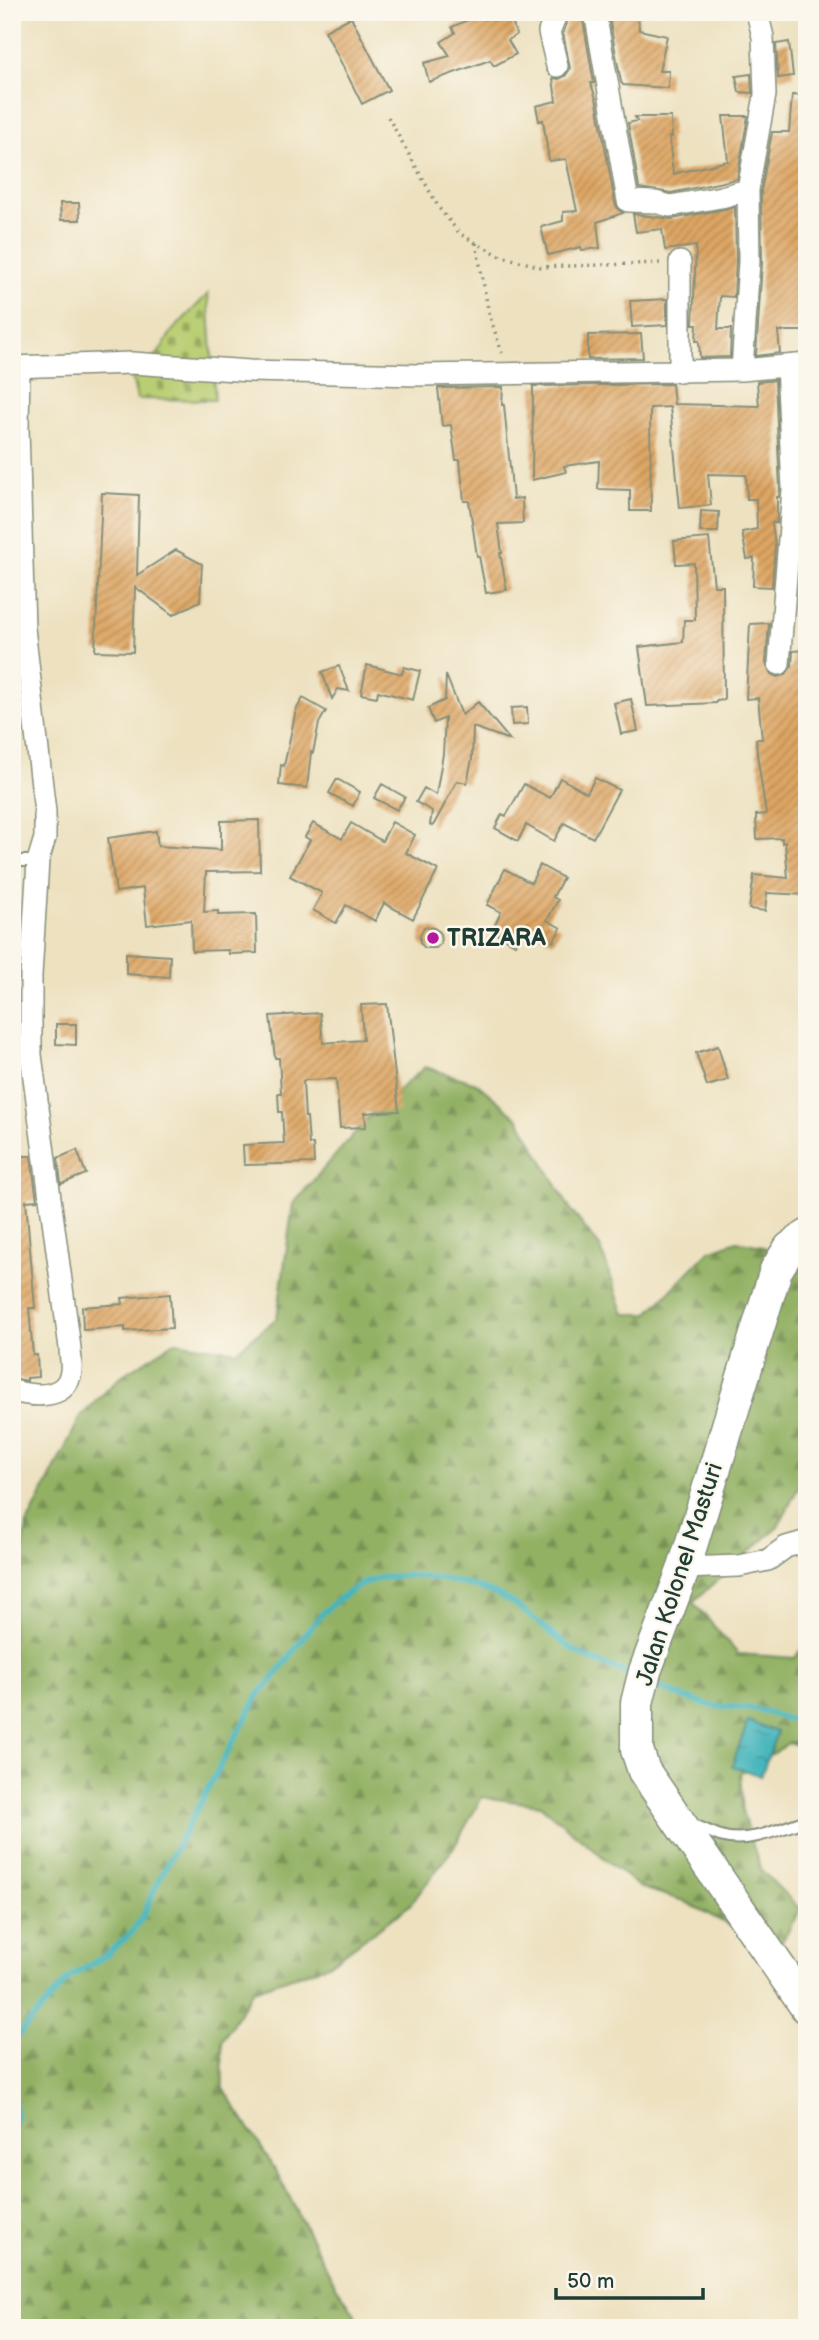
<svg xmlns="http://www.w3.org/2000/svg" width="819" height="2340" font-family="'Balsamiq Sans',sans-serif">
<defs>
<pattern id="forest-firs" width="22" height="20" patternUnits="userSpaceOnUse" patternTransform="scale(1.75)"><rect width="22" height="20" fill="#92b164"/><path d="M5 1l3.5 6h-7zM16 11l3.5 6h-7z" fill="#779153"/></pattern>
<pattern id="cemetery-stones" width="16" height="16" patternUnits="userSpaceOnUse" patternTransform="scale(1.75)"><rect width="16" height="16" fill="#b9ce72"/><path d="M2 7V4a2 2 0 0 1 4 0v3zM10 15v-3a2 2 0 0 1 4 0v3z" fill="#96a85e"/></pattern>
<pattern id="water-ripples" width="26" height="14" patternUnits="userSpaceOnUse" patternTransform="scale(1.75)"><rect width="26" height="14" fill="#45b5bc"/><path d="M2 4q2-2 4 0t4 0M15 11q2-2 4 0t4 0" fill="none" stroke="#39949a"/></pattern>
<pattern id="building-hatch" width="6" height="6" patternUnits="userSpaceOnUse" patternTransform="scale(1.75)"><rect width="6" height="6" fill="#dea663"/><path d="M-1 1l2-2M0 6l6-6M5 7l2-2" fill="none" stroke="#b38852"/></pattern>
</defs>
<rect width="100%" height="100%" fill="#fbf7ec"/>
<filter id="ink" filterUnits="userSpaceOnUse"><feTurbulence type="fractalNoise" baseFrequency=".0143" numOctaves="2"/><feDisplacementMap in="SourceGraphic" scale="14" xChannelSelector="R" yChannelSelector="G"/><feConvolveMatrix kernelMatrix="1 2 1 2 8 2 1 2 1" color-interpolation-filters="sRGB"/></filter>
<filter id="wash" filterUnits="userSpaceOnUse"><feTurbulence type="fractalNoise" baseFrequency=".00686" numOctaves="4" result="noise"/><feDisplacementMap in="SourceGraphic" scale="28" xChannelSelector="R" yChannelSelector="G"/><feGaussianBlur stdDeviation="1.57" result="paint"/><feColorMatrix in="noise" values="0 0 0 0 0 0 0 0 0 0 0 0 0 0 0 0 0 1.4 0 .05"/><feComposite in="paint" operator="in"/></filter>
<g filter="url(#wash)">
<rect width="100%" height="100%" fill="#ede1c0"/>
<!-- forest -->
<path fill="url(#forest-firs)" stroke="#58774c" stroke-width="2" d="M 425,1067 L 476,1083 L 519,1119 L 570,1209 L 600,1247 L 624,1314 L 648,1314 L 709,1251 L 737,1241 L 761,1246 L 786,1258 L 807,1251 L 805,1456 L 799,1486 L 778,1527 L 693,1602 L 738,1654 L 795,1658 L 807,1641 L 807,1752 L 790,1743 L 740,1773 L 743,1815 L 761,1870 L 800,1909 L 777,1951 L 684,1901 L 639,1887 L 540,1805 L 482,1797 L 454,1847 L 410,1905 L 328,1965 L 253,1990 L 222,2041 L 223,2088 L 275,2169 L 332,2279 L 364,2328 L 12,2328 L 12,1622 L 27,1524 L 81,1416 L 121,1376 L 175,1342 L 236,1351 L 277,1318 L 293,1204 L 374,1111 Z"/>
<!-- cemetery -->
<path fill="url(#cemetery-stones)" stroke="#6c8653" stroke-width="2" d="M 208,294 L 215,400 L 137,399 L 131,373 L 158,354 L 172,331 Z"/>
<!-- water -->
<path fill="url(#water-ripples)" stroke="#327978" stroke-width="2" d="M 748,1721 L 777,1732 L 761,1776 L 732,1766 Z"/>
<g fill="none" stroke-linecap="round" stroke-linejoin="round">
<!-- stream -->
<path stroke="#45b5bc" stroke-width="6" d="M 650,1683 L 677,1695 L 712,1706 L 752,1708 L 797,1722 L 807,1731
M 12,2137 L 16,2116 L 12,2078 L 14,2040 L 71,1976 L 105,1956 L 132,1932 L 143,1916 L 158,1881 L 259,1694 C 287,1668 305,1626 334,1603 C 348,1592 363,1581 381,1578 C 415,1571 481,1583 511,1602 C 533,1616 552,1636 575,1651 C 592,1662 615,1668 634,1676"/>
</g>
<g id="blocks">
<!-- building -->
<path fill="url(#building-hatch)" d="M 510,12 L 516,35 L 508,40 L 516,54 L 494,66 L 490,60 L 429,82 L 424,63 L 450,56 L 441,42 L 455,33 L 452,27 L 483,13 L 485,19 Z
M 608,12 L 638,12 L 639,30 L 667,36 L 659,71 L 669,71 L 668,88 L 623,85 L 621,82 Z
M 582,14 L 594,83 L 591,83 L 597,102 L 615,203 L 618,209 L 623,213 L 597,222 L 600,248 L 582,250 L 581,247 L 548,255 L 541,227 L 563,221 L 563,212 L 577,211 L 566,159 L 549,161 L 543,120 L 539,121 L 536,106 L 556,101 L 553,78 L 559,79 L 565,76 L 570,69 L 563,33 L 569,17 Z
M 351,17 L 389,90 L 362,104 L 325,31 Z
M 789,42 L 793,76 L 778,78 L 776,44 Z
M 751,74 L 752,93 L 739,92 L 736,76 Z
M 792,95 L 807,96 L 807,331 L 778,331 L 780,353 L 756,356 L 762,262 L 761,191 L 772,132 L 789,132 Z
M 723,116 L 748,116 L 737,179 L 671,193 L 639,188 L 628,123 L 637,121 L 635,117 L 671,117 L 672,137 L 669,137 L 673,174 L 728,161 Z
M 60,203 L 79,203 L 80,220 L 61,220 Z
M 735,207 L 736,261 L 734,297 L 720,296 L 718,329 L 731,329 L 730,357 L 700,358 L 699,341 L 696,341 L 697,324 L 693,324 L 696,246 L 665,250 L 662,229 L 636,232 L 633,214 L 672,219 Z
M 667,299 L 667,325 L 632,327 L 630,301 Z
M 641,334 L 643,358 L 588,359 L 588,335 Z
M 775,380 L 780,489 L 779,497 L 777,497 L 777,523 L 772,523 L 775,545 L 772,587 L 753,586 L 754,558 L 747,559 L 742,532 L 757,529 L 756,499 L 747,499 L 746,475 L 708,474 L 711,505 L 680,508 L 670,407 L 650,408 L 651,511 L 630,511 L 630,490 L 598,489 L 599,461 L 564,466 L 566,472 L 532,480 L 533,386 L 672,384 L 674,404 L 759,406 L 757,382 Z
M 503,387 L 502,405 L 504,405 L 513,499 L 522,498 L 523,523 L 498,524 L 502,553 L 500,553 L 507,590 L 486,593 L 479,556 L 477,556 L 469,501 L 464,501 L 460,460 L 456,460 L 451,425 L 442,426 L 438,388 Z
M 807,394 L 807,486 L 806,486 L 802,395 Z
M 102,493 L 139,495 L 137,575 L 176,550 L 202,564 L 200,601 L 173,615 L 135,587 L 133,652 L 95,651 Z
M 701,511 L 719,512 L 718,532 L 700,532 Z
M 709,538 L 714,586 L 723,586 L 724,700 L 716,701 L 716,703 L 647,706 L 639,647 L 683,642 L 684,620 L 695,620 L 694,563 L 676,564 L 674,541 Z
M 769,623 L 766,663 L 771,674 L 777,677 L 785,675 L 792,666 L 793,651 L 807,650 L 807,895 L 767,893 L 765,911 L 749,909 L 754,875 L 788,878 L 785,842 L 782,843 L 782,838 L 757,839 L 756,815 L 766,814 L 757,754 L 756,739 L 762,739 L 758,698 L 746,699 L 750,624 Z
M 367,665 L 402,674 L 404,667 L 420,671 L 413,700 L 378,691 L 377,697 L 361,694 Z
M 339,666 L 349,691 L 338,689 L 332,699 L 322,672 Z
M 446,675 L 462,715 L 478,702 L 510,740 L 473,727 L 472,759 L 467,783 L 457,781 L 433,826 L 430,825 L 432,811 L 416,802 L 424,788 L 436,795 L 443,754 L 445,718 L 434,723 L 428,708 L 445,700 Z
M 303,698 L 326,711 L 319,723 L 313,753 L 311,752 L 307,788 L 279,785 L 281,765 L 284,766 L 296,710 Z
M 631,699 L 638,731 L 621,734 L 614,703 Z
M 527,707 L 528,724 L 512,725 L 511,708 Z
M 560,778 L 587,793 L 595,778 L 619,790 L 593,838 L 564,823 L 554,841 L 526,825 L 518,841 L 495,828 L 502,814 L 506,816 L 524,784 L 550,798 Z
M 337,779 L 360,792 L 353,806 L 329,793 Z
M 382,784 L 405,797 L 397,810 L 374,798 Z
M 259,820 L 260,871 L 206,872 L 204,912 L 218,911 L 218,915 L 256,914 L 257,953 L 229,954 L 229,950 L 192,951 L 191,920 L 147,925 L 143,888 L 116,892 L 108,838 L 156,831 L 158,846 L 221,850 L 221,821 Z
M 392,822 L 415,835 L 406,853 L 438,870 L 413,919 L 384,903 L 375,921 L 346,905 L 336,923 L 313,910 L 322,893 L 290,876 L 310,840 L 305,837 L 313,823 L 342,839 L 351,823 L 382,841 Z
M 540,865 L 563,878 L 553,897 L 558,900 L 547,920 L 561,928 L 553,942 L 524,926 L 515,944 L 492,931 L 501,912 L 487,905 L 505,869 L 531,883 Z
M 424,927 L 434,928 L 440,932 L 441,943 L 436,948 L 425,948 L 420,943 L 420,936 Z
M 126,953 L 170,956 L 169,977 L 126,974 Z
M 387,1004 L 399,1111 L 365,1113 L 366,1127 L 340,1128 L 336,1079 L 306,1080 L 303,1082 L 305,1117 L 307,1117 L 309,1144 L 313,1144 L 314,1163 L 244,1165 L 243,1145 L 284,1143 L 282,1112 L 279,1112 L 278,1093 L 281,1093 L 279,1058 L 275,1058 L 270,1016 L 320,1013 L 323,1043 L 363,1040 L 361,1005 Z
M 56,1024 L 76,1024 L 76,1045 L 56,1044 Z
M 718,1046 L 728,1080 L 707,1086 L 696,1053 Z
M 77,1150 L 86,1174 L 61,1184 L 58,1158 Z
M 12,1156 L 31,1156 L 37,1200 L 26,1201 L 35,1308 L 29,1308 L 33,1355 L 37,1355 L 38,1377 L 27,1378 L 27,1381 L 12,1378 Z
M 170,1294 L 172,1328 L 125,1331 L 125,1327 L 83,1330 L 82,1307 L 123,1304 L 122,1298 Z"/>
</g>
</g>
<g filter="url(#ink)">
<use href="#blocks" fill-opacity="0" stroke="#868f7a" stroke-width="2"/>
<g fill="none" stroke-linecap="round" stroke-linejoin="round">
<defs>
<path id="lane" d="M 12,861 L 38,861
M 689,1823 C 699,1827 710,1832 720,1836 C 748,1845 781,1828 807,1820"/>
<path id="street" d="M 557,12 L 549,32 L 557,66
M 595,12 L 628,201 L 655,202 L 670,206 L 721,197 L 748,190
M 12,367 L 132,363 L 250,371 L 417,375 L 742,370 L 807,364
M 742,370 L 749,261 L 748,190 L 765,95 L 763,37 L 757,12
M 680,372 L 680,262
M 779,664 L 793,489 L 787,366
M 12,1391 C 32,1396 63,1400 70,1376 C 73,1368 70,1356 70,1348 L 31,1055 L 31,975 L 38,861 L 45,838 L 45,812 L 24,628 L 18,429 L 19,367
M 684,1568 L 739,1566 L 768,1560 L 786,1547 L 807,1541"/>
<path id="primary" d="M 807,1236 L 790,1248 L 776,1270 L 684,1568 L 645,1671 L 637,1703 L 637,1750 L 644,1771 L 807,2008"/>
</defs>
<!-- lane casing -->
<use href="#lane" stroke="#868f7a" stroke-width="14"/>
<!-- street casing -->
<use href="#street" stroke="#868f7a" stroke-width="24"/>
<!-- primary casing -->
<use href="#primary" stroke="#868f7a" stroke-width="35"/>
<!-- path -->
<path stroke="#868f7a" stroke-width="3.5" stroke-dasharray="2 5" stroke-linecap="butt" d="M 388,117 L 439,208 L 460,234 L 476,243 L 501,256 L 541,267 L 660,263
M 476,243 L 489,314 L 502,353"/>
<!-- lane -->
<use href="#lane" stroke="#fff" stroke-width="10"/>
<!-- street -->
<use href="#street" stroke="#fff" stroke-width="21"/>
<!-- primary -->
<use href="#primary" stroke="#fff" stroke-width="32"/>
</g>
</g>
<!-- markers -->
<circle fill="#b5179e" stroke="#fbf7ec" stroke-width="2.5" cx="433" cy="938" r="7"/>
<g text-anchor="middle" stroke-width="5" stroke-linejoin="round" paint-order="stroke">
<!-- poi labels -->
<g font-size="24" font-weight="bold" fill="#1f3d34" stroke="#fbf7ec" text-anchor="start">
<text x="447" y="946">TRIZARA</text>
</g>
<!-- street labels -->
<g font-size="24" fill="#1f3d34" stroke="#fbf7ec">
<text transform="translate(679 1574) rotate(-72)" y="8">Jalan Kolonel Masturi</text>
</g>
</g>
<!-- margin -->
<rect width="819" height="2340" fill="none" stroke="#fbf7ec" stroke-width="42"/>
<!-- scale -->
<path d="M556 2288v10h147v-10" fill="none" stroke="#1f3d34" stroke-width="3.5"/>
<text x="567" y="2288" font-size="21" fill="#1f3d34" stroke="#fbf7ec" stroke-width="5" paint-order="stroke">50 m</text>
</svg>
